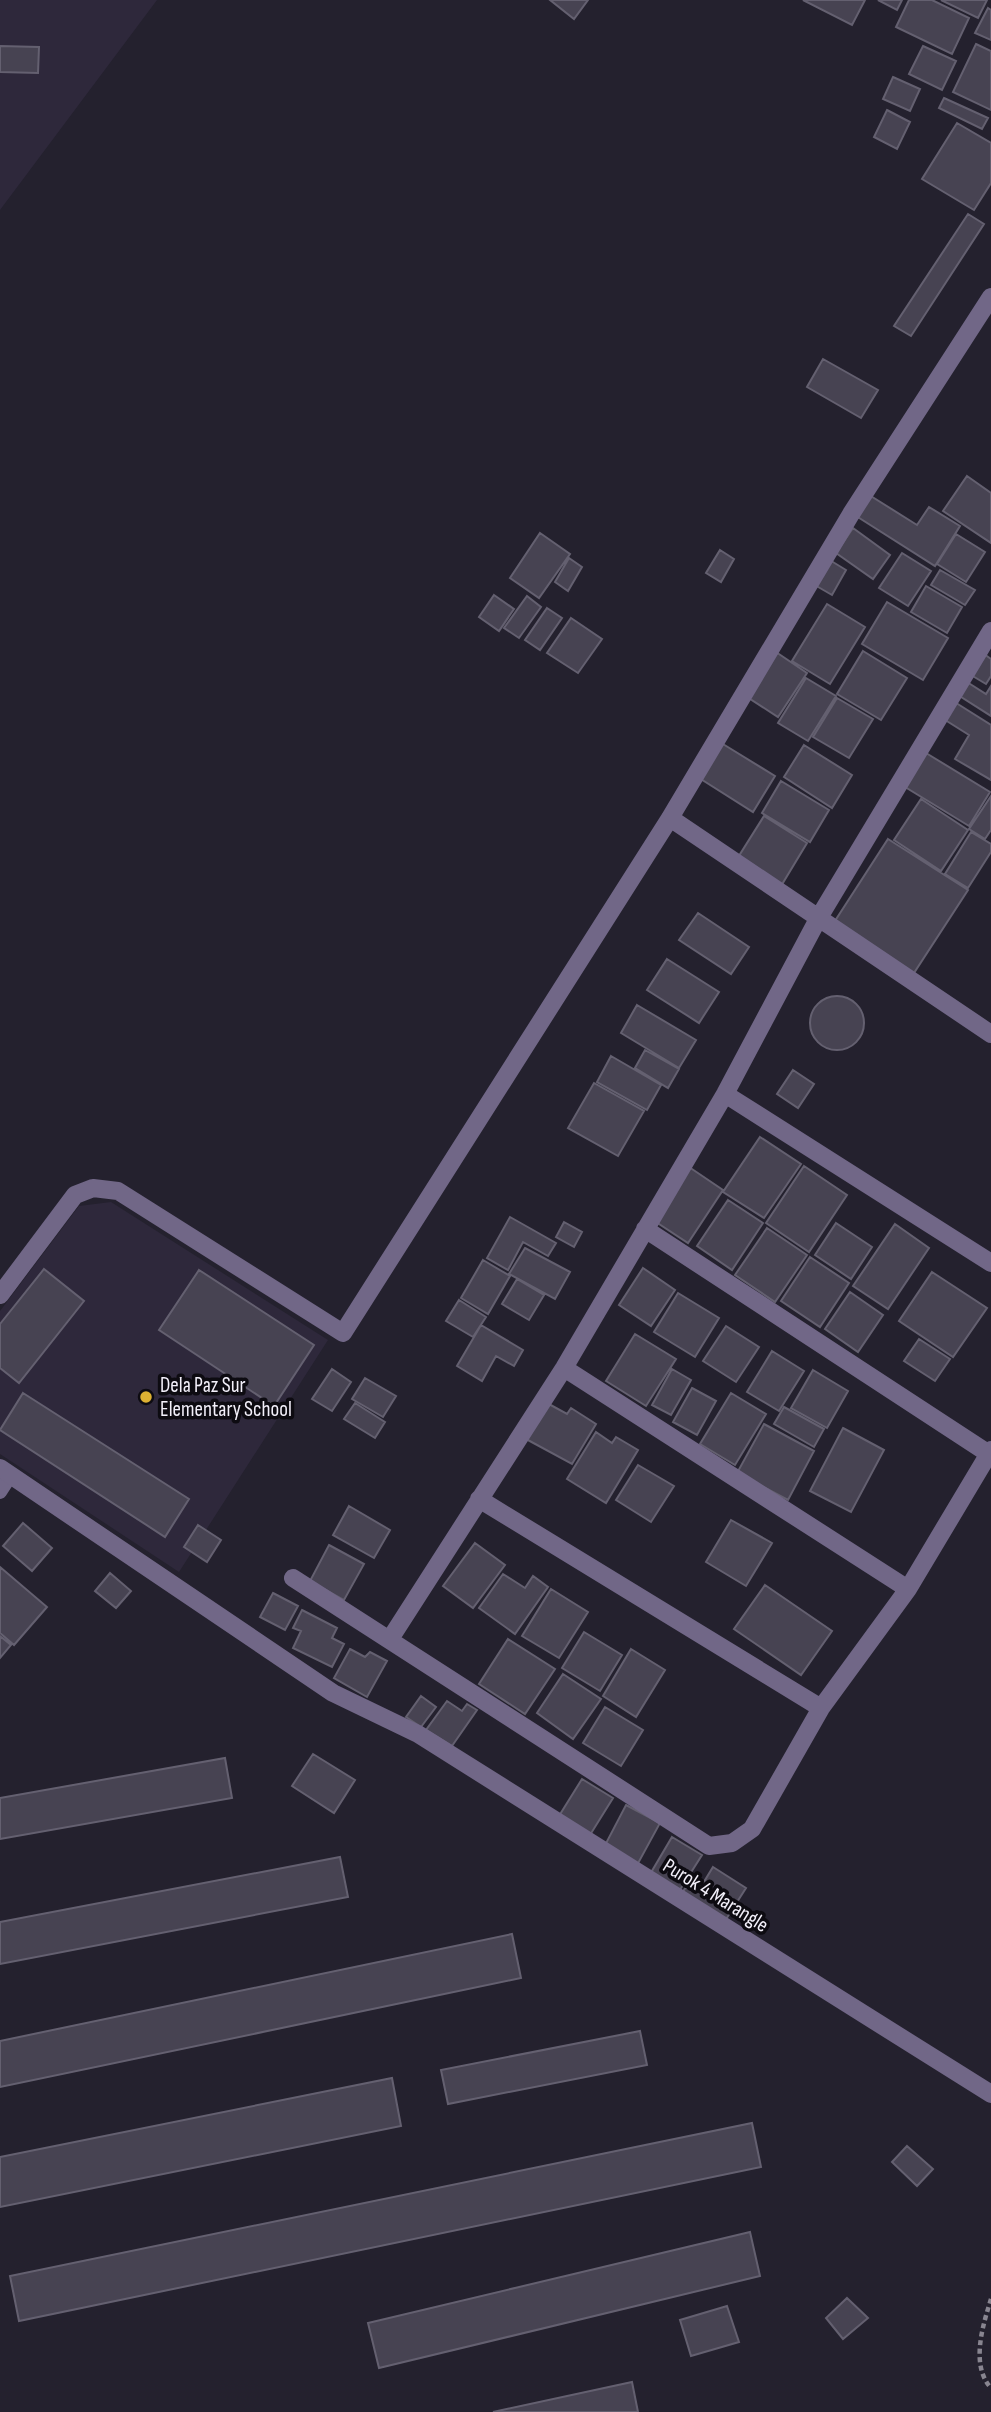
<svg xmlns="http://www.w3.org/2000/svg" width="991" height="2412" font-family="'Sofia Sans Condensed',sans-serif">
<rect width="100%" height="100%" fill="#24212e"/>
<!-- built -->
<path fill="#2e283b" d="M 0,0 L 157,0 L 0,210 Z
M 111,1202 L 328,1340 L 179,1572 L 0,1454 L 0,1311 L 79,1206 Z"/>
<!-- building -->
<path fill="#474352" stroke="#646070" stroke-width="2" d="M 550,0 L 588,0 L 574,19 Z
M 803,0 L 865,0 L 852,25 Z
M 878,0 L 902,0 L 897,10 Z
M 909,0 L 932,0 L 969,18 L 952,54 L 896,27 Z
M 941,0 L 987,0 L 978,18 Z
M 988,8 L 991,10 L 991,40 L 975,33 Z
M 976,44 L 991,51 L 991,110 L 953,92 Z
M 0,46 L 39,47 L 38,73 L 0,72 Z
M 923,46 L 956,61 L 942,90 L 909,74 Z
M 893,77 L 920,89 L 910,111 L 883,99 Z
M 944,98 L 988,118 L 982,129 L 939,108 Z
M 887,110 L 910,122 L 897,149 L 874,137 Z
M 957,123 L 991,143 L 991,183 L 974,210 L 922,179 Z
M 968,214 L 984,224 L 911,336 L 894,326 Z
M 823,359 L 878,390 L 861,418 L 807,387 Z
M 967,476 L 991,493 L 991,543 L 943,511 Z
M 866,493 L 917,525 L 929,507 L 960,526 L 935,566 L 853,514 Z
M 853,528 L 890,555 L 873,579 L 836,553 Z
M 540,533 L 570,554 L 539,598 L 510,578 Z
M 956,534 L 985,552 L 966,582 L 937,564 Z
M 720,550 L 734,559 L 721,582 L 706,573 Z
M 902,553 L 931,571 L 908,606 L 879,588 Z
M 569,558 L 582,567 L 568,591 L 555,582 Z
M 828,559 L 846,570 L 832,595 L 813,584 Z
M 940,570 L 975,590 L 965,605 L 931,585 Z
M 926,586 L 962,607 L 947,633 L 911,612 Z
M 494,595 L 514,609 L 499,631 L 479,617 Z
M 527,596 L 541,607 L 519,638 L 504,628 Z
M 887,602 L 948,638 L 923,680 L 862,644 Z
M 827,604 L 865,627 L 830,684 L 792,661 Z
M 547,608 L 562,618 L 540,650 L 525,640 Z
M 571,618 L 602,639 L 578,673 L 547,653 Z
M 773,650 L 807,673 L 778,717 L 744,695 Z
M 863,651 L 907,678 L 881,720 L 837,694 Z
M 984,654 L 991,659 L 991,676 L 986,684 L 971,675 Z
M 806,678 L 836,696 L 808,741 L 778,723 Z
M 967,682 L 986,694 L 991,686 L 991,716 L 958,695 Z
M 837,698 L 873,719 L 849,758 L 813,737 Z
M 953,701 L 991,725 L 991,780 L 955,759 L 969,735 L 942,718 Z
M 718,741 L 775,776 L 753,812 L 696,776 Z
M 804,745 L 852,775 L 832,808 L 784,777 Z
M 926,753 L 990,792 L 969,826 L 905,787 Z
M 781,781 L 829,810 L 810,842 L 762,813 Z
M 991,796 L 991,830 L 985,839 L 969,829 Z
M 921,799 L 968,830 L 941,871 L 894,840 Z
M 764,816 L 807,843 L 781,886 L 737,859 Z
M 971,832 L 991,844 L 991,852 L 968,888 L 945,874 Z
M 888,839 L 968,890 L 912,976 L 833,924 Z
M 698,913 L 749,947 L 731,974 L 679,940 Z
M 667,959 L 719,992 L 699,1023 L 647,990 Z
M810 1023a27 27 0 1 1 54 0a27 27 0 1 1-54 0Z
M 637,1005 L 696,1040 L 679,1068 L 621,1033 Z
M 645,1050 L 679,1069 L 668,1088 L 635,1068 Z
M 611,1056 L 661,1085 L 647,1110 L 597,1082 Z
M 793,1070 L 814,1084 L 798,1108 L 777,1094 Z
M 594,1083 L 644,1111 L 618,1156 L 568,1128 Z
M 760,1137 L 801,1164 L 764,1218 L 723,1192 Z
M 804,1166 L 847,1195 L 809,1252 L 766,1223 Z
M 689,1167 L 723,1190 L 688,1243 L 653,1220 Z
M 728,1200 L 763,1223 L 732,1270 L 697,1246 Z
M 510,1217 L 556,1243 L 548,1256 L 523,1242 L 508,1270 L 487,1258 Z
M 564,1222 L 582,1232 L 574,1247 L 556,1237 Z
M 836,1223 L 872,1247 L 851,1279 L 815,1255 Z
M 895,1224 L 929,1248 L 888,1309 L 853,1286 Z
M 767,1228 L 807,1255 L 775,1302 L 735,1275 Z
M 525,1248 L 570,1272 L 555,1299 L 509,1274 Z
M 810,1257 L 849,1283 L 820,1327 L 781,1301 Z
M 483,1260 L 510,1276 L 488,1314 L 461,1298 Z
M 643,1268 L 675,1290 L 651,1326 L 619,1305 Z
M 44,1269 L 84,1301 L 19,1383 L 0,1368 L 0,1324 Z
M 199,1270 L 314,1345 L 274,1406 L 159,1330 Z
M 932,1272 L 987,1308 L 953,1357 L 899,1321 Z
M 517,1279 L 544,1295 L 529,1320 L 502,1304 Z
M 850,1292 L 883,1315 L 858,1352 L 825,1329 Z
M 678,1293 L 719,1318 L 695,1357 L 654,1332 Z
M 459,1300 L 486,1317 L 473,1337 L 446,1321 Z
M 481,1325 L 523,1350 L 514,1366 L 496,1356 L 482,1381 L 457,1366 Z
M 726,1326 L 759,1347 L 736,1382 L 703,1361 Z
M 635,1334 L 676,1359 L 646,1406 L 606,1381 Z
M 919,1339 L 950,1359 L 935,1381 L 904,1361 Z
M 772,1351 L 804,1371 L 779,1411 L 747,1392 Z
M 332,1369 L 351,1382 L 332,1411 L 312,1399 Z
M 672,1369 L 691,1380 L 671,1415 L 652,1405 Z
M 813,1370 L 848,1391 L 827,1428 L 791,1408 Z
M 365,1378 L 396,1396 L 383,1417 L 352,1399 Z
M 692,1388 L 716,1401 L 697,1435 L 673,1422 Z
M 23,1393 L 189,1499 L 165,1537 L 0,1430 Z
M 731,1393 L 766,1414 L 735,1465 L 700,1444 Z
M 355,1403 L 385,1422 L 375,1438 L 344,1419 Z
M 547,1403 L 567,1414 L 571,1408 L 596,1424 L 572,1464 L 526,1439 Z
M 784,1407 L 824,1429 L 814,1447 L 774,1424 Z
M 764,1424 L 814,1451 L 788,1500 L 737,1473 Z
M 843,1428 L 884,1450 L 851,1512 L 810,1491 Z
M 596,1432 L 612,1443 L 616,1437 L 638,1450 L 606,1503 L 567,1479 Z
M 638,1465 L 674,1486 L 651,1522 L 616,1500 Z
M 349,1506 L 390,1530 L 374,1558 L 333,1535 Z
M 731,1520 L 772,1543 L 746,1586 L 706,1562 Z
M 23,1523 L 52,1548 L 32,1571 L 3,1546 Z
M 198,1525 L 221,1540 L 207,1562 L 184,1547 Z
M 475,1543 L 505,1565 L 473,1608 L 443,1586 Z
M 329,1545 L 364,1564 L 344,1600 L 310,1581 Z
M 0,1567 L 47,1607 L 14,1645 L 0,1633 Z
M 110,1573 L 131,1591 L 116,1608 L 95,1591 Z
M 503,1574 L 525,1588 L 533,1576 L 548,1587 L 515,1634 L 479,1608 Z
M 765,1585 L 832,1631 L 801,1675 L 734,1629 Z
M 551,1589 L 588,1612 L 559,1658 L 522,1636 Z
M 273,1593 L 298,1606 L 285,1630 L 260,1617 Z
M 302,1610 L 337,1628 L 332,1638 L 344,1644 L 332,1667 L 293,1648 L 301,1631 L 293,1628 Z
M 584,1632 L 622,1655 L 600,1691 L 562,1668 Z
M 0,1636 L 11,1645 L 0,1658 Z
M 508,1639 L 555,1669 L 525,1714 L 479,1684 Z
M 350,1649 L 365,1657 L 370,1652 L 387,1661 L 367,1697 L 334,1678 Z
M 631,1649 L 665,1670 L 636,1717 L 603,1696 Z
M 563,1674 L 601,1699 L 573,1739 L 537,1713 Z
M 421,1696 L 436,1707 L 421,1727 L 406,1717 Z
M 447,1701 L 462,1711 L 467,1704 L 477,1710 L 452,1746 L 426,1730 Z
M 605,1707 L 643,1730 L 621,1766 L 583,1743 Z
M 313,1754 L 355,1780 L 334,1813 L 292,1786 Z
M 225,1758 L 232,1798 L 0,1839 L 0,1798 Z
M 582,1779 L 613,1798 L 590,1835 L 559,1816 Z
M 626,1805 L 660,1823 L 636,1867 L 603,1849 Z
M 672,1837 L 702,1855 L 678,1893 L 649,1876 Z
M 340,1857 L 348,1897 L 0,1964 L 0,1922 Z
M 713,1867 L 746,1888 L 723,1924 L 680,1897 L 691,1878 L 702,1885 Z
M 512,1934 L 521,1978 L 0,2087 L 0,2041 Z
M 640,2031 L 647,2065 L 448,2104 L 441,2070 Z
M 392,2078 L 401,2126 L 0,2207 L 0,2157 Z
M 752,2123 L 761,2167 L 19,2321 L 10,2276 Z
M 907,2146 L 933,2169 L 917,2186 L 892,2162 Z
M 750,2232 L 760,2276 L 379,2368 L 368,2323 Z
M 847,2298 L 868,2318 L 843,2339 L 826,2318 Z
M 727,2306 L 739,2342 L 691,2356 L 680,2320 Z
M 632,2382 L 638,2412 L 493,2412 Z"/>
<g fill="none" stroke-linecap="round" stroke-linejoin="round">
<!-- path -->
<path stroke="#888590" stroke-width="4.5" stroke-dasharray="5 3.5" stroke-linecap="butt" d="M 991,2299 C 983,2325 970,2365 991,2388"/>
<!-- lane -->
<path stroke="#716787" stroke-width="14" d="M 0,1492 L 11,1475"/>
<!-- street -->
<path stroke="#716787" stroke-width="18" d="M 670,818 L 991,1034
M 725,1094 L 991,1263
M 645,1229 L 989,1454
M 0,1295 L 75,1195 L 93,1188 L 118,1191 L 343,1333 L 670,818 L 851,514 L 991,297
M 564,1368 L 908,1589
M 0,1468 L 333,1693 L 418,1734 L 991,2094
M 479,1499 L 821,1708
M 293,1578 L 709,1846 L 732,1843 L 752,1829 L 821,1708 L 908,1589 L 991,1450
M 390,1639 L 564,1368 L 725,1094 L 818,919 L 991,631"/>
</g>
<!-- markers -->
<circle fill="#ddb133" stroke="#0d0b11" stroke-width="2.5" cx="146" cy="1397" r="7"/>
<g text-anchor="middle" stroke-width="7" stroke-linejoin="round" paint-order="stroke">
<!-- poi labels -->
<g font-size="21" fill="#f3f0fa" stroke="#0d0b11" text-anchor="start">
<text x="160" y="1392">Dela Paz Sur<tspan x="160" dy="24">Elementary School</tspan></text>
</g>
<!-- street labels -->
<g font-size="21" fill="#f3f0fa" stroke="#0d0b11">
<text transform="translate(716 1895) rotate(32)" y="7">Purok 4 Marangle</text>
</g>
</g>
</svg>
